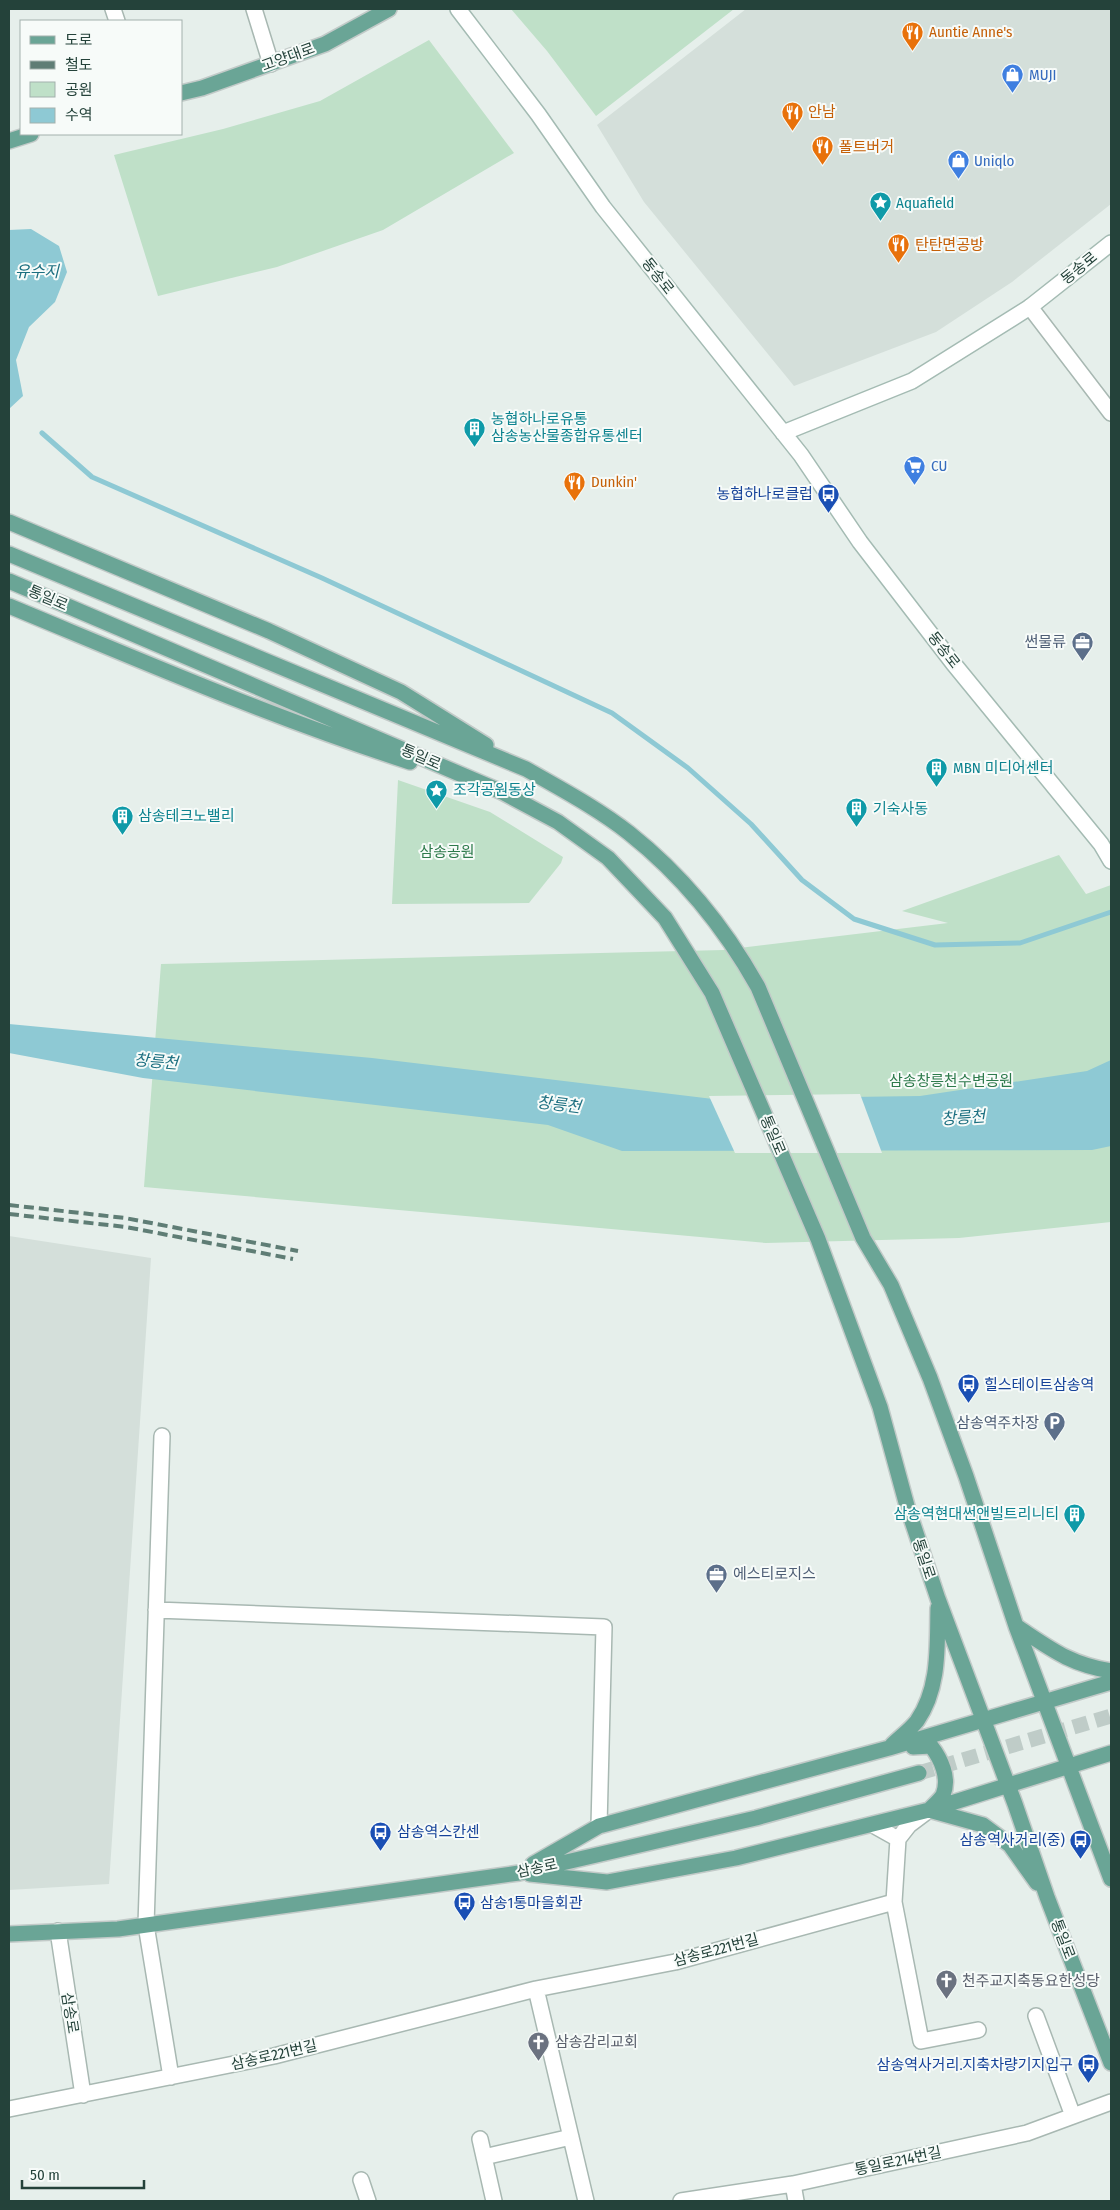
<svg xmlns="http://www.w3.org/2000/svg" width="1120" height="2210" font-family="'Fira Sans Condensed','Noto Sans KR',sans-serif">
<rect width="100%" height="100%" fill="#e6efeb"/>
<!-- built -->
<path fill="#d4dfda" d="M 746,9 L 1111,9 L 1111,204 L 1012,282 L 936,332 L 794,386 L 644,202 L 597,125 Z
M 9,1236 L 151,1258 L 109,1884 L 9,1890 Z"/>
<!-- green -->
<path fill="#bfe0c8" d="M 511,9 L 734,9 L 596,116 L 547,51 Z
M 429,40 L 514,153 L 383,230 L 277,267 L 158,296 L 114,155 L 223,129 L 320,101 Z
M 398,780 L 490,812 L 563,857 L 561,863 L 529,903 L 392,904 Z
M 1059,855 L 1086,894 L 1111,885 L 1111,1222 L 959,1238 L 766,1243 L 144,1187 L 161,964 L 723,950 L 948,923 L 902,911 Z"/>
<!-- water -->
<path fill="#8ec9d4" d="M 31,229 L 59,246 L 67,272 L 55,302 L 29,327 L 16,360 L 23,396 L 9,409 L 9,230 Z
M 9,1024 L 372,1058 L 713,1099 L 920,1096 L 1087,1071 L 1111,1060 L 1111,1146 L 1092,1150 L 622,1151 L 548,1125 L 143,1078 L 9,1053 Z"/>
<!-- pier -->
<path fill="#e6efeb" d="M 860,1094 L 882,1153 L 735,1153 L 709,1096 Z"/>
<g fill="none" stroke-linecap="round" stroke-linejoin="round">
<!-- stream -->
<path stroke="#8ec9d4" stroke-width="5" d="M 42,433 L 92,477 L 322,578 L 612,713 L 688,768 L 751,824 L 802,880 L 854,919 L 935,945 L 1020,943 L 1111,912"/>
<!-- primary-tunnel -->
<path stroke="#bfccc8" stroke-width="15" stroke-dasharray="15 8" stroke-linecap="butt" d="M 919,1773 L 1111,1716"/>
<defs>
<path id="street" d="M 113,9 L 117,21
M 254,9 L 271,64
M 1030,307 L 1111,413
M 162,1436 L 146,1925 L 171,2077
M 156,1610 L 604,1627 L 599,1826
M 929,1810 L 909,1825 L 898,1839 L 894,1902 L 921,2041 L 978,2030
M 873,1825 L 898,1839
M 58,1931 L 83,2095
M 536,1989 L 586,2201
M 1036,2016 L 1073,2116
M 9,2109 L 274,2056 L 536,1989 L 675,1962 L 894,1902
M 480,2139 L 494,2201
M 484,2157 L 571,2137
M 361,2180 L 368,2201
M 793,2184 L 796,2201
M 681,2201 L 793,2184 L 1027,2133 L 1111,2102"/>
<path id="secondary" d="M 458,9 L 538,114 L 603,207 L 801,455 L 860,542 L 953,663 L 1101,844 L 1111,861
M 783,433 L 912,381 L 1030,307 L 1111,243"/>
<path id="primary" d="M 181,93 L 202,88 L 325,44 L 389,9
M 9,141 L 31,134
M 9,522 L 269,631 L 401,692 L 486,745
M 9,554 L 526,769 C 561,789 597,808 629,833 C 682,875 725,928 758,987 L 863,1238 L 891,1285 L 930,1378 L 966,1476 L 1016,1626 L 1111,1879
M 9,581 L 502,792 L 558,822 L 608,858 L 665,918 L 712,993 L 818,1239 L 880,1407 L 907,1506 L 938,1599 L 1015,1804 L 1047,1897 L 1111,2063
M 9,606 C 142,661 273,718 410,762
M 1016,1626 C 1051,1649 1069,1664 1111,1671
M 892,1745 C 900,1737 910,1730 917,1721 C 940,1688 937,1646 938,1608
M 913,1747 L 931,1746 C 941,1759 950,1778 943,1795 C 940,1800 933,1806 929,1810
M 929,1810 L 983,1825 L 1010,1845 L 1037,1883
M 533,1864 L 599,1826 L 889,1748 L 1111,1682
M 530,1874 L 607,1882 L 736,1858 L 929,1810 L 1111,1753
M 9,1934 L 118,1929 L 519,1873 L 756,1818 L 919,1773"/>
</defs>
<!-- street casing -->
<use href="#street" stroke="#a8b8b2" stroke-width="18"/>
<!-- secondary casing -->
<use href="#secondary" stroke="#a4bbb3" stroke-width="18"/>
<!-- primary casing -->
<use href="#primary" stroke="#c2cac8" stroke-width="18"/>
<!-- street -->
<use href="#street" stroke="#fff" stroke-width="15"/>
<!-- secondary -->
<use href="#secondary" stroke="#fff" stroke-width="15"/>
<!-- primary -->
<use href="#primary" stroke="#6aa596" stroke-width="15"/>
<!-- rail -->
<path stroke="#5f7d75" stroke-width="4" stroke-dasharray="10 5" stroke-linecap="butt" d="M 9,1205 L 125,1218 L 298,1251
M 9,1214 L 126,1227 L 293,1259"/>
</g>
<!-- icons -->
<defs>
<symbol id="restaurant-pin" viewBox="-11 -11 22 30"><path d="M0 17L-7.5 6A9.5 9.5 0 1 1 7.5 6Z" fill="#e8710a" stroke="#f7fbf9"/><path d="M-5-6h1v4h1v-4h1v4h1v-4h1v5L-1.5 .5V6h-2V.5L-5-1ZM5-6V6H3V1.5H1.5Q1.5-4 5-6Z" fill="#fff"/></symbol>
<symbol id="shop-pin" viewBox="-11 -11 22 30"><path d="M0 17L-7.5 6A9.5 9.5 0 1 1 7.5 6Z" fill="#3f7fe0" stroke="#f7fbf9"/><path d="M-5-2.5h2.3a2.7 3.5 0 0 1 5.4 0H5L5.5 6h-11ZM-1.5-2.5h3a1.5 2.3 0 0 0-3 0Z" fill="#fff"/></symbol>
<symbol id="sight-pin" viewBox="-11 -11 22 30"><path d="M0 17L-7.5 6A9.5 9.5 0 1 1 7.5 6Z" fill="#0f9aa8" stroke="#f7fbf9"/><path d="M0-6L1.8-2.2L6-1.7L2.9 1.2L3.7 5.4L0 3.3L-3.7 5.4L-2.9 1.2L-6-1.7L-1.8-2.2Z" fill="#fff"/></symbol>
<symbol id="building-pin" viewBox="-11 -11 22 30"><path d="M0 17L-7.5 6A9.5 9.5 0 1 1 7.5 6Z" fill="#0f9aa8" stroke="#f7fbf9"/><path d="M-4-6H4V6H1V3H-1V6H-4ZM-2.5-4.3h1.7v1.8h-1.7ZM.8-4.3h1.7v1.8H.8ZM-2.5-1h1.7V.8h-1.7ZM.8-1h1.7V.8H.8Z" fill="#fff"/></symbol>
<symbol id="supermarket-pin" viewBox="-11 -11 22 30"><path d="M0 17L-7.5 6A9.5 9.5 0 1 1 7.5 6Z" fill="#3f7fe0" stroke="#f7fbf9"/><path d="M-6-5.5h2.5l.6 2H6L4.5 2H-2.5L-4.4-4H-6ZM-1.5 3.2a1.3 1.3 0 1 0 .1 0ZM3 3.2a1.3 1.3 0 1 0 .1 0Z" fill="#fff"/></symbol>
<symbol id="bus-pin" viewBox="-11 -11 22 30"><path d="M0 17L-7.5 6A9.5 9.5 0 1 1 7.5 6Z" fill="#1a4fb4" stroke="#f7fbf9"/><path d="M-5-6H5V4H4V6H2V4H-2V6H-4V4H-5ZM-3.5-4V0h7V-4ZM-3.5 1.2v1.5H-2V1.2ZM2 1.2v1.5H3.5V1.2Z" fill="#fff"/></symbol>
<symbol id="office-pin" viewBox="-11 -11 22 30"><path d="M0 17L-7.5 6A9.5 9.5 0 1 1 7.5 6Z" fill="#5c6f8a" stroke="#f7fbf9"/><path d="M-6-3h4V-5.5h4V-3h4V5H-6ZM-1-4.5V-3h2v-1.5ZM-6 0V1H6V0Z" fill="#fff"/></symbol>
<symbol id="parking-pin" viewBox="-11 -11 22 30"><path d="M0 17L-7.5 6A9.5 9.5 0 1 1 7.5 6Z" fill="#5c6f8a" stroke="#f7fbf9"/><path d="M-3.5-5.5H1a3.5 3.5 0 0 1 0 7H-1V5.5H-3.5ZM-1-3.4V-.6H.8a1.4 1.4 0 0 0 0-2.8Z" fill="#fff"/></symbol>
<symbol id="church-pin" viewBox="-11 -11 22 30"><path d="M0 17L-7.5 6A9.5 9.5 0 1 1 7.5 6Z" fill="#6b7280" stroke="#f7fbf9"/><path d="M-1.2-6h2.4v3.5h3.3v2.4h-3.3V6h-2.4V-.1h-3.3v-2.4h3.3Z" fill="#fff"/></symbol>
</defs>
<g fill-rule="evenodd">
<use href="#restaurant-pin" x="900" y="20" width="25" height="34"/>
<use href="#shop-pin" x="1000" y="62" width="25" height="34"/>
<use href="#restaurant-pin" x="780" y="100" width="25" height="34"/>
<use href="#restaurant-pin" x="810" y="134" width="25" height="34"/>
<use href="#shop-pin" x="946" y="148" width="25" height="34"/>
<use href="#sight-pin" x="868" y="190" width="25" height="34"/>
<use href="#restaurant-pin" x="886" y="232" width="25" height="34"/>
<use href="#building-pin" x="462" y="416" width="25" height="34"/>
<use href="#supermarket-pin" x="902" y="454" width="25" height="34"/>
<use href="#restaurant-pin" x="562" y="470" width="25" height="34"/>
<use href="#bus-pin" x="816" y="482" width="25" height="34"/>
<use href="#office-pin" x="1070" y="630" width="25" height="34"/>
<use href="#building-pin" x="924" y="756" width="25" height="34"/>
<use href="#sight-pin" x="424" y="778" width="25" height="34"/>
<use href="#building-pin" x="844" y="796" width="25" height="34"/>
<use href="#building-pin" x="110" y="804" width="25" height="34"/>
<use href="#bus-pin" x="956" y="1372" width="25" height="34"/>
<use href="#parking-pin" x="1042" y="1410" width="25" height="34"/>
<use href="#building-pin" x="1062" y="1502" width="25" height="34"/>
<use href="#office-pin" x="704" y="1562" width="25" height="34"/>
<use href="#bus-pin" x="368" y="1820" width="25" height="34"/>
<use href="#bus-pin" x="1068" y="1828" width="25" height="34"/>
<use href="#bus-pin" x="452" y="1890" width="25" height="34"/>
<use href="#church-pin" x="934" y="1968" width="25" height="34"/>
<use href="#church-pin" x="526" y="2030" width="25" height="34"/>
<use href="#bus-pin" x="1076" y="2052" width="25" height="34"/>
</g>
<g text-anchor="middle" stroke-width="4" stroke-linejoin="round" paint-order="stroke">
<!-- food labels -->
<g font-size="15" fill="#c56008" stroke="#f7fbf9" text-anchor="start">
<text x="929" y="37">Auntie Anne's</text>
<text x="808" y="117">안남</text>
<text x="839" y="152">폴트버거</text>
<text x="915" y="250">탄탄면공방</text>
<text x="591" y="487">Dunkin'</text>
</g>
<!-- street labels -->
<g font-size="15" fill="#24423a" stroke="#f7fbf9">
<text transform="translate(288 57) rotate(-20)" y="5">고양대로</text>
<text transform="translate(1079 268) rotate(-39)" y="5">동송로</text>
<text transform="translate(658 276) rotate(52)" y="5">동송로</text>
<text transform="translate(48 598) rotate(23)" y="5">통일로</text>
<text transform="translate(944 650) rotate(52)" y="5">동송로</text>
<text transform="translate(421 757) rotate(23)" y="5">통일로</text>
<text transform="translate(773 1135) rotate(67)" y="5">통일로</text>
<text transform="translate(924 1559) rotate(72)" y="5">통일로</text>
<text transform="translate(537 1868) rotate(-12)" y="5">삼송로</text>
<text transform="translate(1063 1939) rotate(69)" y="5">통일로</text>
<text transform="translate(716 1950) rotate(-15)" y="5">삼송로221번길</text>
<text transform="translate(70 2013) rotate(81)" y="5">삼송로</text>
<text transform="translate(274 2055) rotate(-13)" y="5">삼송로221번길</text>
<text transform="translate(898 2161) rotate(-12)" y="5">통일로214번길</text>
</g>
<!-- shop labels -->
<g font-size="15" fill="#366cbe" stroke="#f7fbf9" text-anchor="start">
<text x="1029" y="80">MUJI</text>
<text x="974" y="166">Uniqlo</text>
<text x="931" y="471">CU</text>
</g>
<!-- culture labels -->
<g font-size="15" fill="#0d838f" stroke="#f7fbf9" text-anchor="start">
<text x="896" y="208">Aquafield</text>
<text x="491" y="424">농협하나로유통<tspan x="491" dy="17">삼송농산물종합유통센터</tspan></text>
<text x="953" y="773">MBN 미디어센터</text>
<text x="453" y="795">조각공원동상</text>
<text x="873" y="814">기숙사동</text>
<text x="138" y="821">삼송테크노밸리</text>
<text x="1059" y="1519" text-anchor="end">삼송역현대썬앤빌트리니티</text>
</g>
<!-- transit labels -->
<g font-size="15" fill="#164399" stroke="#f7fbf9" text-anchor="end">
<text x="813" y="499">농협하나로클럽</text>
<text x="984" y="1390" text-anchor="start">힐스테이트삼송역</text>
<text x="397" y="1837" text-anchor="start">삼송역스칸센</text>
<text x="1065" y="1845">삼송역사거리(중)</text>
<text x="480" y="1908" text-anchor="start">삼송1통마을회관</text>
<text x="1073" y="2070">삼송역사거리.지축차량기지입구</text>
</g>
<!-- service labels -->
<g font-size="15" fill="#4e5e75" stroke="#f7fbf9" text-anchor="end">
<text x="1066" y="647">썬물류</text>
<text x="1039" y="1428">삼송역주차장</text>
<text x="733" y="1579" text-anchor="start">에스티로지스</text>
</g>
<!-- park labels -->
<g font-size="15" fill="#2d7a4b" stroke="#f7fbf9">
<text x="447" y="857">삼송공원</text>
<text x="951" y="1086">삼송창릉천수변공원</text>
</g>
<!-- worship labels -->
<g font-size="15" fill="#5b616d" stroke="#f7fbf9" text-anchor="start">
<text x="962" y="1986">천주교지축동요한성당</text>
<text x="555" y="2047">삼송감리교회</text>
</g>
<!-- water labels -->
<g font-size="16" font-style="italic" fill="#1c6f80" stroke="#f7fbf9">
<text x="37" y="277">유수지</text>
<text transform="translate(156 1061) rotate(5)" y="6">창릉천</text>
<text transform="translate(559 1104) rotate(7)" y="6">창릉천</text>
<text transform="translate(963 1117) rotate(-4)" y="6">창릉천</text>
</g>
</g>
<!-- border -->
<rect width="1120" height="2210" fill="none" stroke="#24423a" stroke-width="20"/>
<!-- legend -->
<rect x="20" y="20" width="162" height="115" fill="#f7fbf9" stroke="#a3b1ad"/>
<rect x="30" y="36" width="25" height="8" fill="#6aa596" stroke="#a3b1ad"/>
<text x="65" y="45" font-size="15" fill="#24423a">도로</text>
<rect x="30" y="61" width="25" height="8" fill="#5f7d75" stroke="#a3b1ad"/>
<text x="65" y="70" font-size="15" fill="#24423a">철도</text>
<rect x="30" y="82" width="25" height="15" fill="#bfe0c8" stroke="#a3b1ad"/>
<text x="65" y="95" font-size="15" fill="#24423a">공원</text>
<rect x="30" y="108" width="25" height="15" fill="#8ec9d4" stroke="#a3b1ad"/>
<text x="65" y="120" font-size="15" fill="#24423a">수역</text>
<!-- scale -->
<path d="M22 2180v8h122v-8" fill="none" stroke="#24423a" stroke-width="2.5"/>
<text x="30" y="2180" font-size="15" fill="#24423a" stroke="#f7fbf9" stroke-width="4" paint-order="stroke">50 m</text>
</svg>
